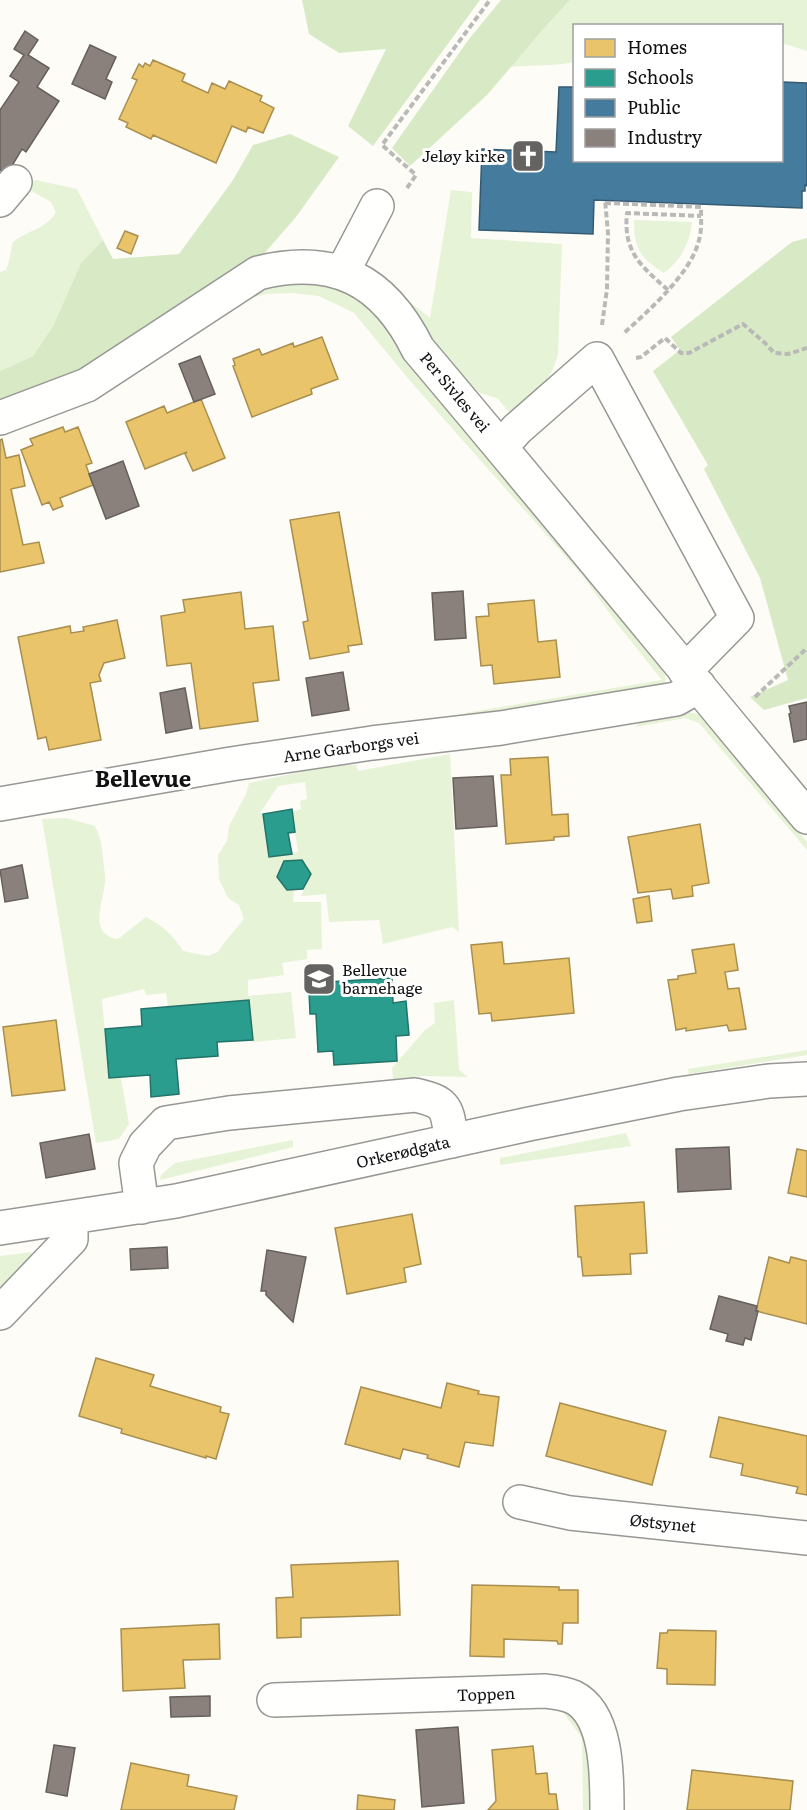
<svg xmlns="http://www.w3.org/2000/svg" width="807" height="1810" font-family="Literata,serif">
<rect width="100%" height="100%" fill="#fdfcf7"/>
<!-- green -->
<path fill="#e7f3d7" fill-rule="evenodd" d="M 570,0 L 807,0 L 807,51 L 782,43 L 782,26 L 574,26 L 574,62 C 553,67 532,64 510,67 Z
M 36,180 L 77,189 L 103,240 L 81,263 L 53,326 L 33,356 L 0,371 L 0,272 L 6,270 L 10,258 L 12,243 C 28,229 42,232 56,213 L 51,202 L 21,185 Z
M 451,190 L 472,192 L 471,238 L 562,244 L 558,354 C 552,381 533,399 510,413 L 497,398 L 480,393 L 453,372 L 431,344 L 410,302 L 430,318 Z
M 634,220 L 692,222 C 690,243 681,260 664,273 C 640,258 634,249 634,220 Z
M 323,280 L 378,308 L 651,653 L 665,675 L 665,684 L 471,717 L 465,713 L 662,680 L 618,625 L 582,575 L 412,383 L 354,313 L 319,296 L 292,293 L 266,294 L 244,300 L 268,281 Z
M 684,712 L 695,713 L 707,720 L 807,842 L 807,850 L 699,723 L 685,718 L 635,727 L 641,721 Z
M 450,754 L 459,932 L 452,927 L 383,944 L 379,920 L 329,922 L 326,894 L 301,896 L 311,874 L 302,860 L 284,861 L 277,877 L 287,890 L 294,890 L 293,902 L 321,902 L 322,949 L 307,950 L 307,959 L 282,963 L 284,975 L 248,980 L 248,996 L 291,992 L 296,1038 L 253,1042 L 249,1001 L 168,1007 L 166,993 L 146,995 L 144,989 L 102,999 L 109,1078 L 121,1078 L 129,1124 L 119,1139 L 96,1143 L 42,819 L 66,818 L 95,826 C 103,843 102,849 104,867 C 104,871 106,876 105,881 C 104,901 87,935 118,939 L 146,917 C 162,925 174,936 183,951 L 208,956 L 218,952 C 225,940 235,931 244,919 L 239,905 L 228,898 L 219,879 L 218,855 L 227,841 L 229,826 L 246,794 L 249,783 L 333,765 L 356,765 L 358,771 ZM 305,782 L 307,799 L 300,801 L 301,809 L 292,812 L 298,852 L 269,857 L 263,814 L 260,813 L 278,786 Z
M 454,1000 L 459,1070 L 468,1077 L 422,1076 L 393,1079 L 392,1068 L 425,1030 L 435,1023 L 434,1003 Z
M 807,1050 L 807,1055 L 689,1074 L 688,1069 Z
M 626,1133 L 631,1146 L 500,1165 L 500,1158 Z
M 293,1140 L 293,1147 L 160,1180 L 161,1175 L 175,1163 Z
M 32,1252 L 31,1263 L 0,1294 L 0,1256 Z
M 543,1699 C 552,1700 561,1702 569,1708 C 596,1726 594,1781 594,1810 L 583,1810 L 582,1738 L 559,1707 L 551,1705 L 391,1713 L 330,1712 L 453,1706 Z"/>
<!-- forest -->
<path fill="#d8eac5" d="M 302,0 L 480,0 L 373,146 L 348,126 L 386,49 L 339,53 L 309,34 Z
M 501,0 L 570,0 L 540,33 L 487,95 L 410,166 L 392,148 L 469,39 Z
M 290,134 L 339,157 L 296,217 L 262,256 L 82,372 L 0,407 L 0,371 L 33,356 L 53,326 L 81,263 L 103,240 L 113,259 L 179,254 L 233,180 L 253,145 Z
M 807,238 L 807,698 L 764,710 L 750,697 L 788,680 L 760,578 L 704,469 L 708,465 L 653,371 L 680,350 L 671,337 L 792,242 Z"/>
<!-- homes -->
<path fill="#e9c46a" stroke="#a88e4f" stroke-width="1.5" d="M 153,60 L 185,74 L 182,81 L 208,93 L 212,83 L 225,89 L 229,81 L 262,96 L 260,101 L 274,108 L 263,133 L 248,127 L 246,132 L 232,126 L 216,163 L 153,135 L 151,139 L 126,127 L 128,123 L 119,119 L 137,80 L 132,78 L 139,64 L 143,67 L 145,63 L 150,66 Z
M 125,231 L 138,236 L 131,254 L 117,248 Z
M 322,337 L 338,379 L 311,389 L 312,394 L 252,417 L 233,366 L 235,365 L 233,359 L 259,349 L 262,355 L 293,343 L 294,347 Z
M 201,399 L 225,458 L 193,471 L 185,454 L 187,452 L 145,469 L 126,422 L 164,406 L 167,413 Z
M 63,427 L 65,432 L 78,427 L 92,463 L 86,465 L 93,485 L 60,498 L 63,506 L 53,510 L 49,502 L 42,505 L 21,450 L 33,445 L 30,439 Z
M 2,439 L 6,458 L 19,455 L 25,486 L 11,489 L 23,545 L 39,542 L 44,563 L 0,572 L 0,440 Z
M 339,512 L 362,644 L 348,646 L 349,652 L 310,659 L 303,622 L 308,621 L 290,520 Z
M 241,592 L 245,629 L 273,626 L 279,680 L 253,683 L 258,721 L 200,729 L 191,663 L 167,666 L 161,616 L 185,612 L 183,600 Z
M 534,600 L 538,642 L 556,640 L 560,677 L 494,684 L 492,665 L 481,666 L 476,617 L 489,616 L 488,604 Z
M 117,620 L 125,658 L 104,663 L 99,675 L 101,681 L 90,683 L 101,740 L 49,750 L 46,737 L 38,739 L 18,637 L 70,626 L 71,633 L 84,631 L 83,627 Z
M 548,757 L 552,815 L 568,814 L 569,836 L 554,837 L 554,840 L 506,844 L 501,775 L 511,775 L 510,759 Z
M 700,824 L 709,883 L 692,886 L 693,896 L 673,899 L 671,889 L 638,893 L 628,837 Z
M 649,896 L 652,921 L 637,923 L 633,899 Z
M 502,942 L 504,964 L 569,958 L 574,1013 L 492,1021 L 491,1013 L 479,1014 L 471,945 Z
M 734,944 L 738,970 L 725,972 L 728,989 L 739,988 L 746,1029 L 729,1031 L 727,1025 L 686,1031 L 686,1028 L 676,1030 L 668,980 L 678,979 L 678,976 L 696,973 L 692,950 Z
M 56,1020 L 65,1090 L 12,1096 L 3,1027 Z
M 797,1149 L 807,1151 L 807,1197 L 788,1193 Z
M 644,1202 L 647,1253 L 630,1254 L 631,1274 L 583,1276 L 581,1257 L 578,1257 L 575,1206 Z
M 412,1214 L 421,1264 L 404,1268 L 406,1282 L 347,1294 L 335,1228 Z
M 769,1257 L 789,1263 L 791,1257 L 807,1261 L 807,1324 L 756,1311 Z
M 96,1358 L 154,1375 L 150,1386 L 221,1407 L 220,1412 L 229,1414 L 216,1459 L 206,1456 L 206,1458 L 121,1433 L 122,1429 L 79,1416 Z
M 447,1383 L 479,1391 L 478,1394 L 499,1397 L 493,1446 L 465,1442 L 459,1467 L 427,1458 L 428,1455 L 403,1449 L 400,1459 L 345,1444 L 361,1387 L 441,1408 Z
M 560,1403 L 666,1431 L 652,1485 L 546,1456 Z
M 719,1417 L 807,1436 L 807,1495 L 796,1493 L 798,1487 L 741,1475 L 743,1464 L 710,1457 Z
M 398,1561 L 400,1615 L 301,1618 L 301,1637 L 277,1638 L 276,1598 L 293,1597 L 291,1565 Z
M 472,1585 L 559,1587 L 559,1590 L 578,1590 L 578,1623 L 563,1623 L 562,1644 L 558,1644 L 557,1641 L 504,1639 L 504,1657 L 470,1656 Z
M 219,1624 L 220,1659 L 183,1660 L 185,1688 L 123,1691 L 121,1629 Z
M 668,1630 L 716,1631 L 715,1685 L 667,1684 L 667,1669 L 657,1668 L 660,1633 L 667,1633 Z
M 533,1746 L 536,1774 L 547,1773 L 549,1794 L 556,1794 L 558,1810 L 488,1810 L 496,1801 L 492,1750 Z
M 131,1763 L 189,1775 L 187,1786 L 237,1796 L 234,1810 L 121,1810 Z
M 692,1770 L 793,1781 L 790,1810 L 687,1810 Z
M 358,1795 L 395,1800 L 394,1810 L 357,1810 Z"/>
<!-- schools -->
<path fill="#2a9d8f" stroke="#227369" stroke-width="1.5" d="M 292,809 L 295,832 L 288,833 L 292,854 L 269,857 L 263,814 Z
M 302,860 L 311,874 L 303,889 L 287,890 L 277,877 L 284,861 Z
M 392,978 L 393,1003 L 406,1001 L 409,1035 L 396,1036 L 397,1061 L 334,1065 L 333,1051 L 318,1052 L 316,1014 L 310,1014 L 309,990 L 328,989 L 328,982 Z
M 249,1000 L 253,1040 L 217,1042 L 218,1056 L 176,1059 L 179,1094 L 151,1097 L 150,1075 L 109,1078 L 105,1029 L 142,1026 L 141,1009 Z"/>
<!-- public -->
<path fill="#457b9d" stroke="#355b73" stroke-width="1.5" d="M 782,82 L 807,83 L 807,186 L 805,185 L 805,191 L 802,191 L 802,208 L 594,200 L 593,234 L 479,230 L 482,149 L 556,152 L 559,87 L 574,87 L 574,160 L 782,160 Z"/>
<!-- industry -->
<path fill="#8a817c" stroke="#665f5c" stroke-width="1.5" d="M 25,31 L 38,40 L 28,55 L 49,68 L 37,87 L 59,101 L 26,152 L 22,149 L 7,174 L 0,170 L 0,110 L 19,82 L 10,76 L 24,55 L 14,49 Z
M 90,45 L 116,57 L 106,79 L 112,82 L 105,99 L 72,84 Z
M 200,356 L 215,394 L 194,402 L 179,364 Z
M 123,461 L 139,506 L 106,519 L 89,474 Z
M 463,591 L 466,638 L 435,640 L 432,593 Z
M 343,672 L 349,710 L 312,716 L 306,678 Z
M 185,688 L 192,728 L 166,733 L 160,693 Z
M 807,702 L 807,739 L 794,742 L 789,714 L 791,713 L 789,706 Z
M 493,776 L 497,826 L 456,829 L 453,778 Z
M 22,865 L 28,898 L 5,902 L 0,870 Z
M 89,1134 L 95,1169 L 46,1178 L 40,1143 Z
M 729,1147 L 731,1189 L 678,1192 L 676,1149 Z
M 167,1247 L 168,1268 L 131,1270 L 130,1249 Z
M 267,1250 L 306,1257 L 293,1322 L 266,1295 L 266,1291 L 261,1291 Z
M 719,1296 L 757,1306 L 756,1311 L 758,1311 L 751,1340 L 745,1338 L 743,1345 L 726,1341 L 728,1334 L 710,1329 Z
M 210,1696 L 210,1716 L 171,1717 L 170,1697 Z
M 458,1727 L 464,1803 L 422,1807 L 416,1730 Z
M 54,1745 L 75,1748 L 67,1796 L 46,1792 Z"/>
<g fill="none" stroke-linecap="round" stroke-linejoin="round">
<defs>
<path id="minor" d="M 0,200 L 15,182
M 342,273 L 377,206
M 0,418 L 87,385 L 258,273 C 334,254 384,280 418,349 C 549,504 677,661 807,817
M 501,447 L 517,429 L 597,359 L 737,618 L 685,671
M 0,804 L 231,764 L 372,743 L 501,728 L 676,699 L 699,686
M 142,1207 L 136,1163 L 145,1145 L 166,1123 L 229,1113 L 415,1095 C 450,1103 446,1109 452,1141
M 0,1228 L 176,1201 L 529,1124 L 679,1094 L 769,1081 L 807,1079
M 0,1313 L 71,1239 L 71,1218
M 520,1502 L 570,1513 L 807,1538
M 274,1700 L 545,1691 C 554,1692 564,1693 573,1697 C 608,1714 607,1778 607,1810"/>
</defs>
<!-- minor casing -->
<use href="#minor" stroke="#979795" stroke-width="36"/>
<!-- path -->
<path stroke="#b9b9b8" stroke-width="4" stroke-dasharray="6 3" stroke-linecap="butt" d="M 407,188 L 416,175 L 382,145 L 490,0
M 605,203 L 701,207 C 701,218 702,230 699,240 C 691,274 648,311 623,334
M 668,290 C 641,266 623,252 627,213 L 701,216
M 602,325 L 607,289 L 608,233 L 605,200
M 636,358 L 641,357 L 665,338 L 681,353 L 689,353 L 743,324 L 765,343 L 774,353 L 788,354 L 807,348
M 755,697 L 807,648"/>
<!-- minor -->
<use href="#minor" stroke="#fffffe" stroke-width="33"/>
</g>
<!-- icons -->
<defs>
<symbol id="church-square" viewBox="-11 -11 22 22"><rect x="-9" y="-9" width="18" height="18" rx="4" fill="#646362" stroke="#fff"/><path d="M-1.2-6h2.4v3.5h3.3v2.4h-3.3V6h-2.4V-.1h-3.3v-2.4h3.3Z" fill="#fff"/></symbol>
<symbol id="school-square" viewBox="-11 -11 22 22"><rect x="-9" y="-9" width="18" height="18" rx="4" fill="#646362" stroke="#fff"/><path d="M0-5L7-2L0 1L-7-2ZM-4 1L0 2.5L4 1V4Q0 6-4 4Z" fill="#fff"/></symbol>
</defs>
<g fill-rule="evenodd">
<use href="#church-square" x="509" y="137" width="38" height="38"/>
<use href="#school-square" x="300" y="960" width="38" height="38"/>
</g>
<g text-anchor="middle" stroke-width="6" stroke-linejoin="round" paint-order="stroke">
<!-- poi labels -->
<g font-size="16" fill="#111" stroke="#fff" text-anchor="end">
<text x="505" y="162">Jeløy kirke</text>
<text x="342" y="976" text-anchor="start">Bellevue<tspan x="342" dy="18">barnehage</tspan></text>
</g>
<!-- street labels -->
<g font-size="16" fill="#111" stroke="#fff">
<text transform="translate(455 392) rotate(50)" y="6">Per Sivles vei</text>
<text transform="translate(351 747) rotate(-8)" y="6">Arne Garborgs vei</text>
<text transform="translate(403 1152) rotate(-13)" y="6">Orkerødgata</text>
<text transform="translate(663 1523) rotate(6)" y="6">Østsynet</text>
<text transform="translate(486 1694) rotate(-2)" y="6">Toppen</text>
</g>
<!-- district labels -->
<g font-size="22" font-weight="bold" fill="#111" stroke="#fff">
<text x="143" y="787">Bellevue</text>
</g>
</g>
<!-- legend -->
<rect x="573" y="24" width="210" height="138" fill="#ffffff" stroke="#a0a0a0" stroke-width="1.5"/>
<rect x="585" y="39" width="30" height="18" fill="#e9c46a" stroke="#a0a0a0" stroke-width="1.5"/>
<text x="627" y="54" font-size="18" fill="#111111">Homes</text>
<rect x="585" y="69" width="30" height="18" fill="#2a9d8f" stroke="#a0a0a0" stroke-width="1.5"/>
<text x="627" y="84" font-size="18" fill="#111111">Schools</text>
<rect x="585" y="99" width="30" height="18" fill="#457b9d" stroke="#a0a0a0" stroke-width="1.5"/>
<text x="627" y="114" font-size="18" fill="#111111">Public</text>
<rect x="585" y="129" width="30" height="18" fill="#8a817c" stroke="#a0a0a0" stroke-width="1.5"/>
<text x="627" y="144" font-size="18" fill="#111111">Industry</text>
</svg>
